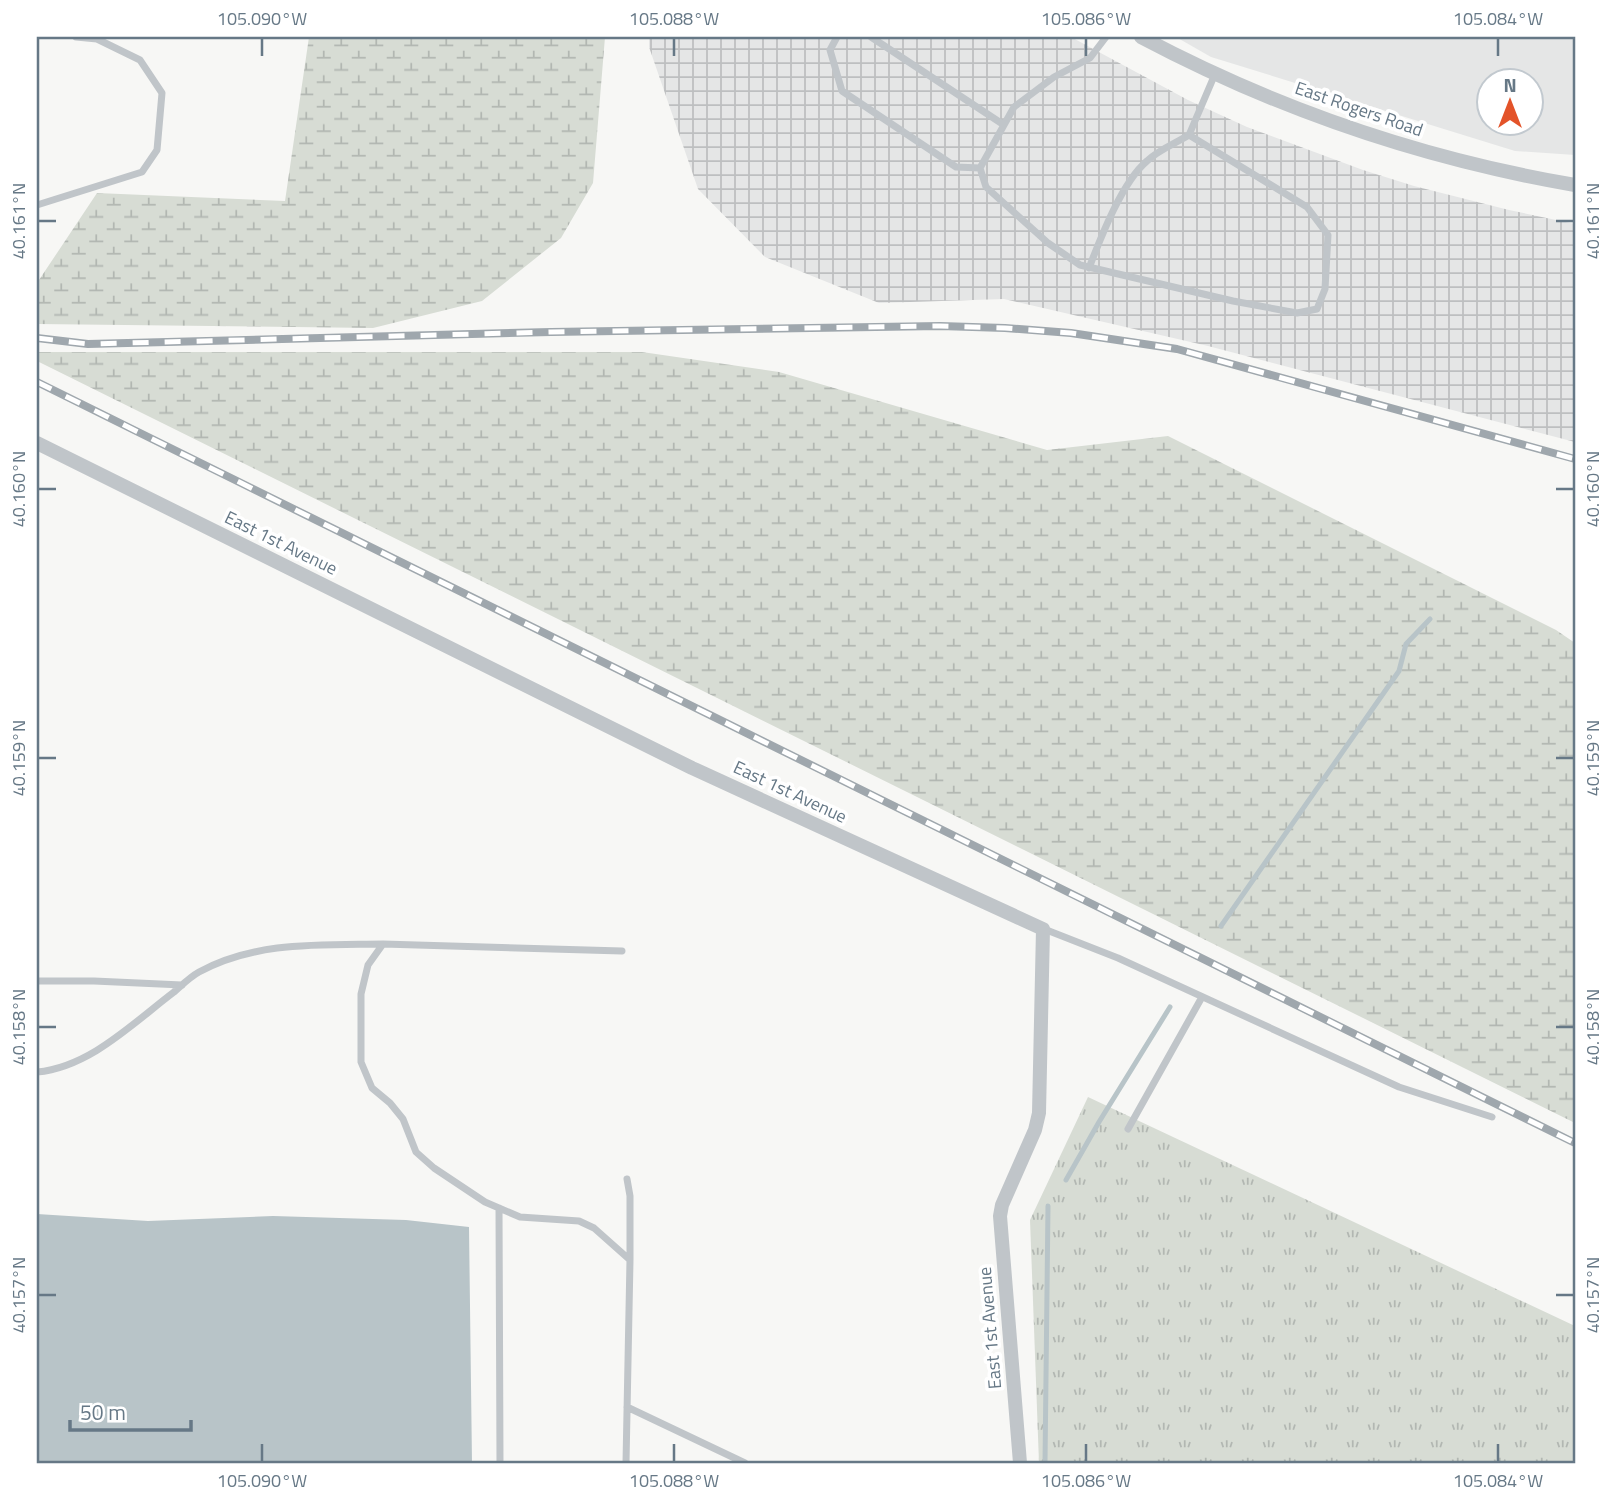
<svg xmlns="http://www.w3.org/2000/svg" width="1612" height="1500" font-family="'Titillium Web',sans-serif">
<defs>
<pattern id="industrial-grid" width="8" height="8" patternUnits="userSpaceOnUse" patternTransform="scale(1.75)"><rect width="8" height="8" fill="#e5e6e6"/><path d="M0 4h8M4 0v8" fill="none" stroke="#bdbfc0"/></pattern>
<pattern id="grass-tufts" width="24" height="20" patternUnits="userSpaceOnUse" patternTransform="scale(1.75)"><rect width="24" height="20" fill="#d7dcd4"/><path d="M3 7l-1-3M5 7V3M7 7l1-3M15 17l-1-3M17 17v-4M19 17l1-3" fill="none" stroke="#b2b7b2"/></pattern>
<pattern id="wetland-marsh" width="20" height="14" patternUnits="userSpaceOnUse" patternTransform="scale(1.75)"><rect width="20" height="14" fill="#d7dcd4"/><path d="M1 5h8M5 5V1M11 12h8M15 12V8" fill="none" stroke="#b2b7b2"/></pattern>
</defs>
<rect width="100%" height="100%" fill="#f7f7f5"/>
<!-- built -->
<path fill="#e5e6e6" fill-rule="evenodd" d="M 1176,37 L 1575,37 L 1575,155 L 1515,151 L 1211,57 ZM 1490,80 L 1532,80 L 1532,122 L 1490,122 Z"/>
<!-- industrial -->
<path fill="url(#industrial-grid)" d="M 649,37 L 1071,37 L 1188,100 L 1247,127 L 1363,170 L 1414,186 L 1509,210 L 1575,224 L 1575,442 L 1208,346 L 1004,299 L 879,303 L 765,257 L 698,189 L 649,47 Z"/>
<!-- grass -->
<path fill="url(#grass-tufts)" d="M 1088,1097 L 1575,1326 L 1575,1463 L 1039,1463 L 1030,1220 Z"/>
<!-- wetland -->
<path fill="url(#wetland-marsh)" d="M 309,37 L 605,37 L 593,183 L 561,238 L 482,301 L 373,328 L 37,324 L 37,283 L 97,193 L 285,201 Z
M 37,352 L 642,352 L 779,372 L 1047,450 L 1168,436 L 1556,630 L 1575,643 L 1575,1123 L 37,361 Z"/>
<!-- water -->
<path fill="#b8c4c8" d="M 37,1214 L 148,1221 L 273,1216 L 406,1220 L 469,1227 L 472,1463 L 37,1463 Z"/>
<g fill="none" stroke-linecap="round" stroke-linejoin="round">
<!-- stream -->
<path stroke="#b8c4c8" stroke-width="5" d="M 1221,926 L 1399,671 L 1406,644 L 1430,619
M 1066,1180 L 1099,1122 L 1170,1007
M 1045,1463 L 1048,1206"/>
<!-- service -->
<path stroke="#c0c5c9" stroke-width="7" d="M 837,37 L 830,50 L 842,91 L 956,167 L 980,168
M 871,37 L 1004,125
M 1189,135 L 1215,74
M 37,205 L 142,172 L 157,150 L 162,93 L 140,60 L 97,39 L 76,37
M 1089,268 C 1101,237 1122,182 1147,161 C 1158,150 1176,143 1189,135 L 1307,207 L 1328,235 L 1325,289 L 1317,309 L 1297,313 L 1233,301 L 1080,265 L 1048,243 L 986,187 L 980,168 L 1014,107 L 1054,77 L 1090,58 L 1106,37
M 1044,929 L 1118,958 L 1399,1087 L 1492,1117
M 622,951 L 383,944 L 368,965 L 361,994 L 361,1062 L 372,1088 L 390,1103 L 403,1119 L 416,1152 L 434,1168 L 485,1202 L 520,1217 L 579,1221 L 594,1228 L 630,1260 L 626,1463
M 37,981 L 94,981 L 182,985
M 37,1072 C 90,1067 133,1023 174,992 C 182,985 190,977 199,972 C 256,941 320,945 383,944
M 1128,1129 L 1202,997
M 627,1179 L 630,1196 L 630,1260
M 499,1208 L 500,1463
M 627,1407 L 745,1463"/>
<!-- minor -->
<path stroke="#c0c5c9" stroke-width="14" d="M 1141,37 C 1277,109 1423,159 1575,185
M 37,443 L 692,768 L 1043,929 L 1039,1113 L 1035,1130 L 1002,1205 L 1000,1216 L 1020,1463"/>
<defs>
<path id="rail" d="M 37,338 L 88,344 L 551,332 L 940,326 L 1005,328 L 1071,333 L 1177,349 L 1575,459
M 37,382 L 1575,1143"/>
</defs>
<!-- rail casing -->
<use href="#rail" stroke="#9fa7ad" stroke-width="8"/>
<!-- rail -->
<use href="#rail" stroke="#fff" stroke-width="5" stroke-dasharray="16" stroke-linecap="butt"/>
</g>
<!-- ticks -->
<path fill="none" stroke="#667886" stroke-width="2.5" d="M 262,38 L 262,56M 674,38 L 674,56M 1086,38 L 1086,56M 1498,38 L 1498,56M 38,221 L 56,221M 1556,221 L 1574,221M 38,489 L 56,489M 1556,489 L 1574,489M 38,758 L 56,758M 1556,758 L 1574,758M 38,1027 L 56,1027M 1556,1027 L 1574,1027M 38,1295 L 56,1295M 1556,1295 L 1574,1295M 262,1444 L 262,1462M 674,1444 L 674,1462M 1086,1444 L 1086,1462M 1498,1444 L 1498,1462"/>
<g text-anchor="middle" stroke-width="7" stroke-linejoin="round" paint-order="stroke">
<!-- street labels -->
<g font-size="18" fill="#667886" stroke="#fff">
<text transform="translate(1359 109) rotate(19)" y="6">East Rogers Road</text>
<text transform="translate(281 543) rotate(26)" y="6">East 1st Avenue</text>
<text transform="translate(790 792) rotate(25)" y="6">East 1st Avenue</text>
<text transform="translate(990 1328) rotate(-95)" y="6">East 1st Avenue</text>
</g>
</g>
<!-- border -->
<rect width="1612" height="1500" fill="none" stroke="#ffffff" stroke-width="77"/>
<!-- north arrow -->
<g transform="translate(1510 102)"><circle r="33" fill="#ffffff" stroke="#c2c9cf" stroke-width="2"/>
<path d="M0-5L12 26L0 18L-12 26Z" fill="#e35329"/>
<text y="-10" font-size="19" font-weight="bold" text-anchor="middle" fill="#667886">N</text>
</g>
<!-- scale -->
<path d="M70 1420v10h121v-10" fill="none" stroke="#667886" stroke-width="3.5"/>
<text x="80" y="1420" font-size="21" fill="#667886" stroke="#ffffff" stroke-width="5" paint-order="stroke">50 m</text>
<rect x="38" y="38" width="1536" height="1424" fill="none" stroke="#667886" stroke-width="2.5"/>
<g font-size="18" text-anchor="middle" fill="#667886">
<text x="262" y="25">105.090°W</text>
<text x="674" y="25">105.088°W</text>
<text x="1086" y="25">105.086°W</text>
<text x="1498" y="25">105.084°W</text>
<text transform="translate(19 221) rotate(-90)" y="6">40.161°N</text>
<text transform="translate(1593 221) rotate(-90)" y="6">40.161°N</text>
<text transform="translate(19 489) rotate(-90)" y="6">40.160°N</text>
<text transform="translate(1593 489) rotate(-90)" y="6">40.160°N</text>
<text transform="translate(19 758) rotate(-90)" y="6">40.159°N</text>
<text transform="translate(1593 758) rotate(-90)" y="6">40.159°N</text>
<text transform="translate(19 1027) rotate(-90)" y="6">40.158°N</text>
<text transform="translate(1593 1027) rotate(-90)" y="6">40.158°N</text>
<text transform="translate(19 1295) rotate(-90)" y="6">40.157°N</text>
<text transform="translate(1593 1295) rotate(-90)" y="6">40.157°N</text>
<text x="262" y="1487">105.090°W</text>
<text x="674" y="1487">105.088°W</text>
<text x="1086" y="1487">105.086°W</text>
<text x="1498" y="1487">105.084°W</text>
</g>
</svg>
